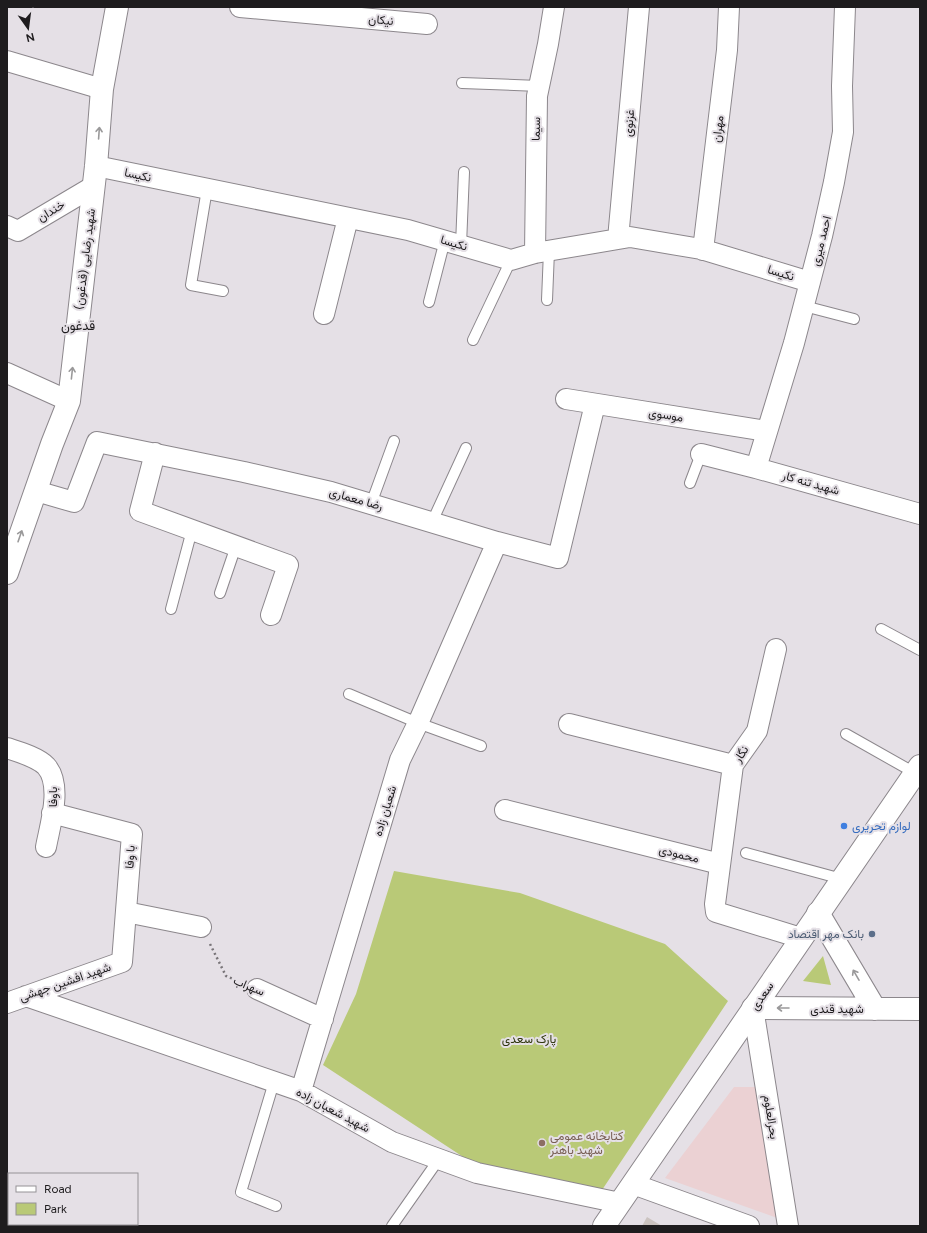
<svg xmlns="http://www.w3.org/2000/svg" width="927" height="1233" font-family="Figtree,Vazirmatn,sans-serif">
<rect width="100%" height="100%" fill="#e5e0e6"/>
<!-- education -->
<path fill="#ebd1d3" d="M 734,1087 L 755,1087 L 780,1219 L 665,1178 Z"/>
<!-- green -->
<path fill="#b9c977" d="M 394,871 L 520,893 L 665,944 L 728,1001 L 600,1193 L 477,1166 L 323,1065 L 356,994 Z
M 823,956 L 831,985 L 803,981 Z"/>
<!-- building -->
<path fill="#cbc3c0" d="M 647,1217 L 662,1226 L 642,1226 Z"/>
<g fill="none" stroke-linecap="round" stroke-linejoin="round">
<defs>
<path id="service" d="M 462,83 L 539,86
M 207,189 L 191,285 L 223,291
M 461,245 L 464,172
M 547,300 L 549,251
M 429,302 L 445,240
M 804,306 L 854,319
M 473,340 L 511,260
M 690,483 L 701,454
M 371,504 L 394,441
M 432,522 L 466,448
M 220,593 L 236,546
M 171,609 L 192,530
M 881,629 L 920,650
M 349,694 L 418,723 L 481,746
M 846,734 L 915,773
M 746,853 L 842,879
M 274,1082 L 241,1192 L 276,1206
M 392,1226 L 439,1159"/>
<path id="minor" d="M 240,7 L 427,24
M 7,61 L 102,89
M 96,166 L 408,230 L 511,260 L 535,253 L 630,237 L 701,249 L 810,282
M 7,226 L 18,231 L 94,186
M 618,239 L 639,7
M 703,250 L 727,50 L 729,7
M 535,253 L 537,96 L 548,44 L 554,7
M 324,314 L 348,218
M 7,373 L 69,401
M 566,399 L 767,431
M 155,453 L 140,511 L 288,565 L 271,615
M 701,454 L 756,468 L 920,514
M 756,468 L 794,343 L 822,236 L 834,182 L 843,132 L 842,86 L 845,7
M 36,491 L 74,502 L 97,442 L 244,472 L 331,492 L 497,542 L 558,558 L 595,404
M 776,649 L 757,731 L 733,765 L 715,904 L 716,912 L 801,938
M 569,724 L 733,765
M 7,748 C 19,752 37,757 46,766 C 63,785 50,825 46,847
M 505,810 L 720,864
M 126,912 L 201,927
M 257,989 L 323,1019
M 26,996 L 301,1091 L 392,1142 L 477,1173 L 620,1203
M 7,1003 L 122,962 L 132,834 L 52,813
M 753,1008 L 788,1226
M 301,1091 L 400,760 L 419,721 L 497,542
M 633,1184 L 749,1226"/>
<path id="tertiary" d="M 7,573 L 52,444 L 69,401 L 96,166 L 102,89 L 117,7
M 818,913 L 875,1009
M 753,1008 L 920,1009"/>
<path id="secondary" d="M 604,1226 L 920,766"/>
</defs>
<!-- service casing -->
<use href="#service" stroke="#8c878c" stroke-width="12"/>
<!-- minor casing -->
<use href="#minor" stroke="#8c878c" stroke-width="22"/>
<!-- tertiary casing -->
<use href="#tertiary" stroke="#8c878c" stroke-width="24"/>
<!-- secondary casing -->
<use href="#secondary" stroke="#8c878c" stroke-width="24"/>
<!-- path -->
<path stroke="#797579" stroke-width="2.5" stroke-dasharray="2 3" stroke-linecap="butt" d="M 210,944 L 226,976 L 238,981"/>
<!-- service -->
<use href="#service" stroke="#fff" stroke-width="10"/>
<!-- minor -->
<use href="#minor" stroke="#fff" stroke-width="20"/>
<!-- tertiary -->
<use href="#tertiary" stroke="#fff" stroke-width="22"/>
<!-- secondary -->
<use href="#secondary" stroke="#fff" stroke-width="22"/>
</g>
<!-- one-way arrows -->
<defs><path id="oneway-shaft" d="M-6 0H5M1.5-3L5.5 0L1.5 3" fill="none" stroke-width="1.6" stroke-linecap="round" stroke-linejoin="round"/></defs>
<g stroke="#9a999a">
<use href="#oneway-shaft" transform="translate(99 133) rotate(-86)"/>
<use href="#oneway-shaft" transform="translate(72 373) rotate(-84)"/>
<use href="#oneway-shaft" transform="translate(20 536) rotate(-71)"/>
<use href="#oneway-shaft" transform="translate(856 975) rotate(-120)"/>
<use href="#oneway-shaft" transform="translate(783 1008) rotate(-180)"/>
</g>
<!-- markers -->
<circle fill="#3f7fe0" stroke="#e5e0e6" stroke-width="1.5" cx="844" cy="826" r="4"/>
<circle fill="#5c6f8a" stroke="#e5e0e6" stroke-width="1.5" cx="872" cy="934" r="4"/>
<circle fill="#8d6e63" stroke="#e5e0e6" stroke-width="1.5" cx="542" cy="1143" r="4"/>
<g text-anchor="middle" stroke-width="4" stroke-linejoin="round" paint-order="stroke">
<!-- street labels -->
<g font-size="12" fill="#1e1c1e" stroke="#e5e0e6">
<text transform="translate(381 20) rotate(5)" y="4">نیکان</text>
<text transform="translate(629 123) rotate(-85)" y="4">غزنوی</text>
<text transform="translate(536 129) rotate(-89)" y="4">سیما</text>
<text transform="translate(718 129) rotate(-83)" y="4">مهران</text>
<text transform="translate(138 175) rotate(12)" y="4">نکیسا</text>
<text transform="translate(51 211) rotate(-31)" y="4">خندان</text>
<text transform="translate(821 241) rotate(-76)" y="4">احمد میری</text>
<text transform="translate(454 243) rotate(16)" y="4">نکیسا</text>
<text transform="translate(85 259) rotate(-83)" y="4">(قدغون) شهید رضایی</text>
<text transform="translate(781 273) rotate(17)" y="4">نکیسا</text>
<text transform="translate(666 415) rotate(9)" y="4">موسوی</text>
<text transform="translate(811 483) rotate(16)" y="4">شهید تنه کار</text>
<text transform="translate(356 499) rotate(16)" y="4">رضا معماری</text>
<text transform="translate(741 754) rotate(-56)" y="4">نگار</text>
<text transform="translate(53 797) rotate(-90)" y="4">باوفا</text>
<text transform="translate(385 811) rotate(-73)" y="4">شعبان زاده</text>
<text transform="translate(679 854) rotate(14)" y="4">محمودی</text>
<text transform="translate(130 857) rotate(-86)" y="4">با وفا</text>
<text transform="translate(65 982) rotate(-19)" y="4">شهید افشین جهشی</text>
<text transform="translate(249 986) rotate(23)" y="4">سهراب</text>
<text transform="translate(762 996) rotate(-56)" y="4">سعدی</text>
<text x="837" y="1013">شهید قندی</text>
<text transform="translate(333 1110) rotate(28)" y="4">شهید شعبان زاده</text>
<text transform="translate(771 1117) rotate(81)" y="4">بحرالعلوم</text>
</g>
<!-- shop labels -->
<g font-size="12" fill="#366cbe" stroke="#e5e0e6" text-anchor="start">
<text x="852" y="830">لوازم تحریری</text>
</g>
<!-- service labels -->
<g font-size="12" fill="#4e5e75" stroke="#e5e0e6" text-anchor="end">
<text x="864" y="938">بانک مهر اقتصاد</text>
</g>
<!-- park labels -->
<g font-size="12" fill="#2f360d" stroke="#e5e0e6">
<text x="529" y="1043">پارک سعدی</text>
</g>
<!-- education labels -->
<g font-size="12" fill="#785e54" stroke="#e5e0e6" text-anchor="start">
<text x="550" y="1140">کتابخانه عمومی<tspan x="550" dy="14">شهید باهنر</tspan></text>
</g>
<!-- neighbourhood labels -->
<g font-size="13" fill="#1e1c1e" stroke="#e5e0e6">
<text x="78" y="330">قدغون</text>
</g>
</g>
<!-- border -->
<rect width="927" height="1233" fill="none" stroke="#1e1c1e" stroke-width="16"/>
<!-- legend -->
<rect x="8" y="1173" width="130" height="52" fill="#e5e0e6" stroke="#959296"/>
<rect x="16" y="1186" width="20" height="6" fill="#ffffff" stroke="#959296"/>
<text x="44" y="1193" font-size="12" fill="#1e1c1e">Road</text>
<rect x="16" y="1203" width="20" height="12" fill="#b9c977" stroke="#959296"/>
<text x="44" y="1213" font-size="12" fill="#1e1c1e">Park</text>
<!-- north arrow -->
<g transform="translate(28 28) rotate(166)" stroke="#e5e0e6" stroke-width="3" paint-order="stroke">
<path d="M0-3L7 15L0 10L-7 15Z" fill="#1e1c1e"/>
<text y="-6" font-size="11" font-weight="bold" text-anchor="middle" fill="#1e1c1e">N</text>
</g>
</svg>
